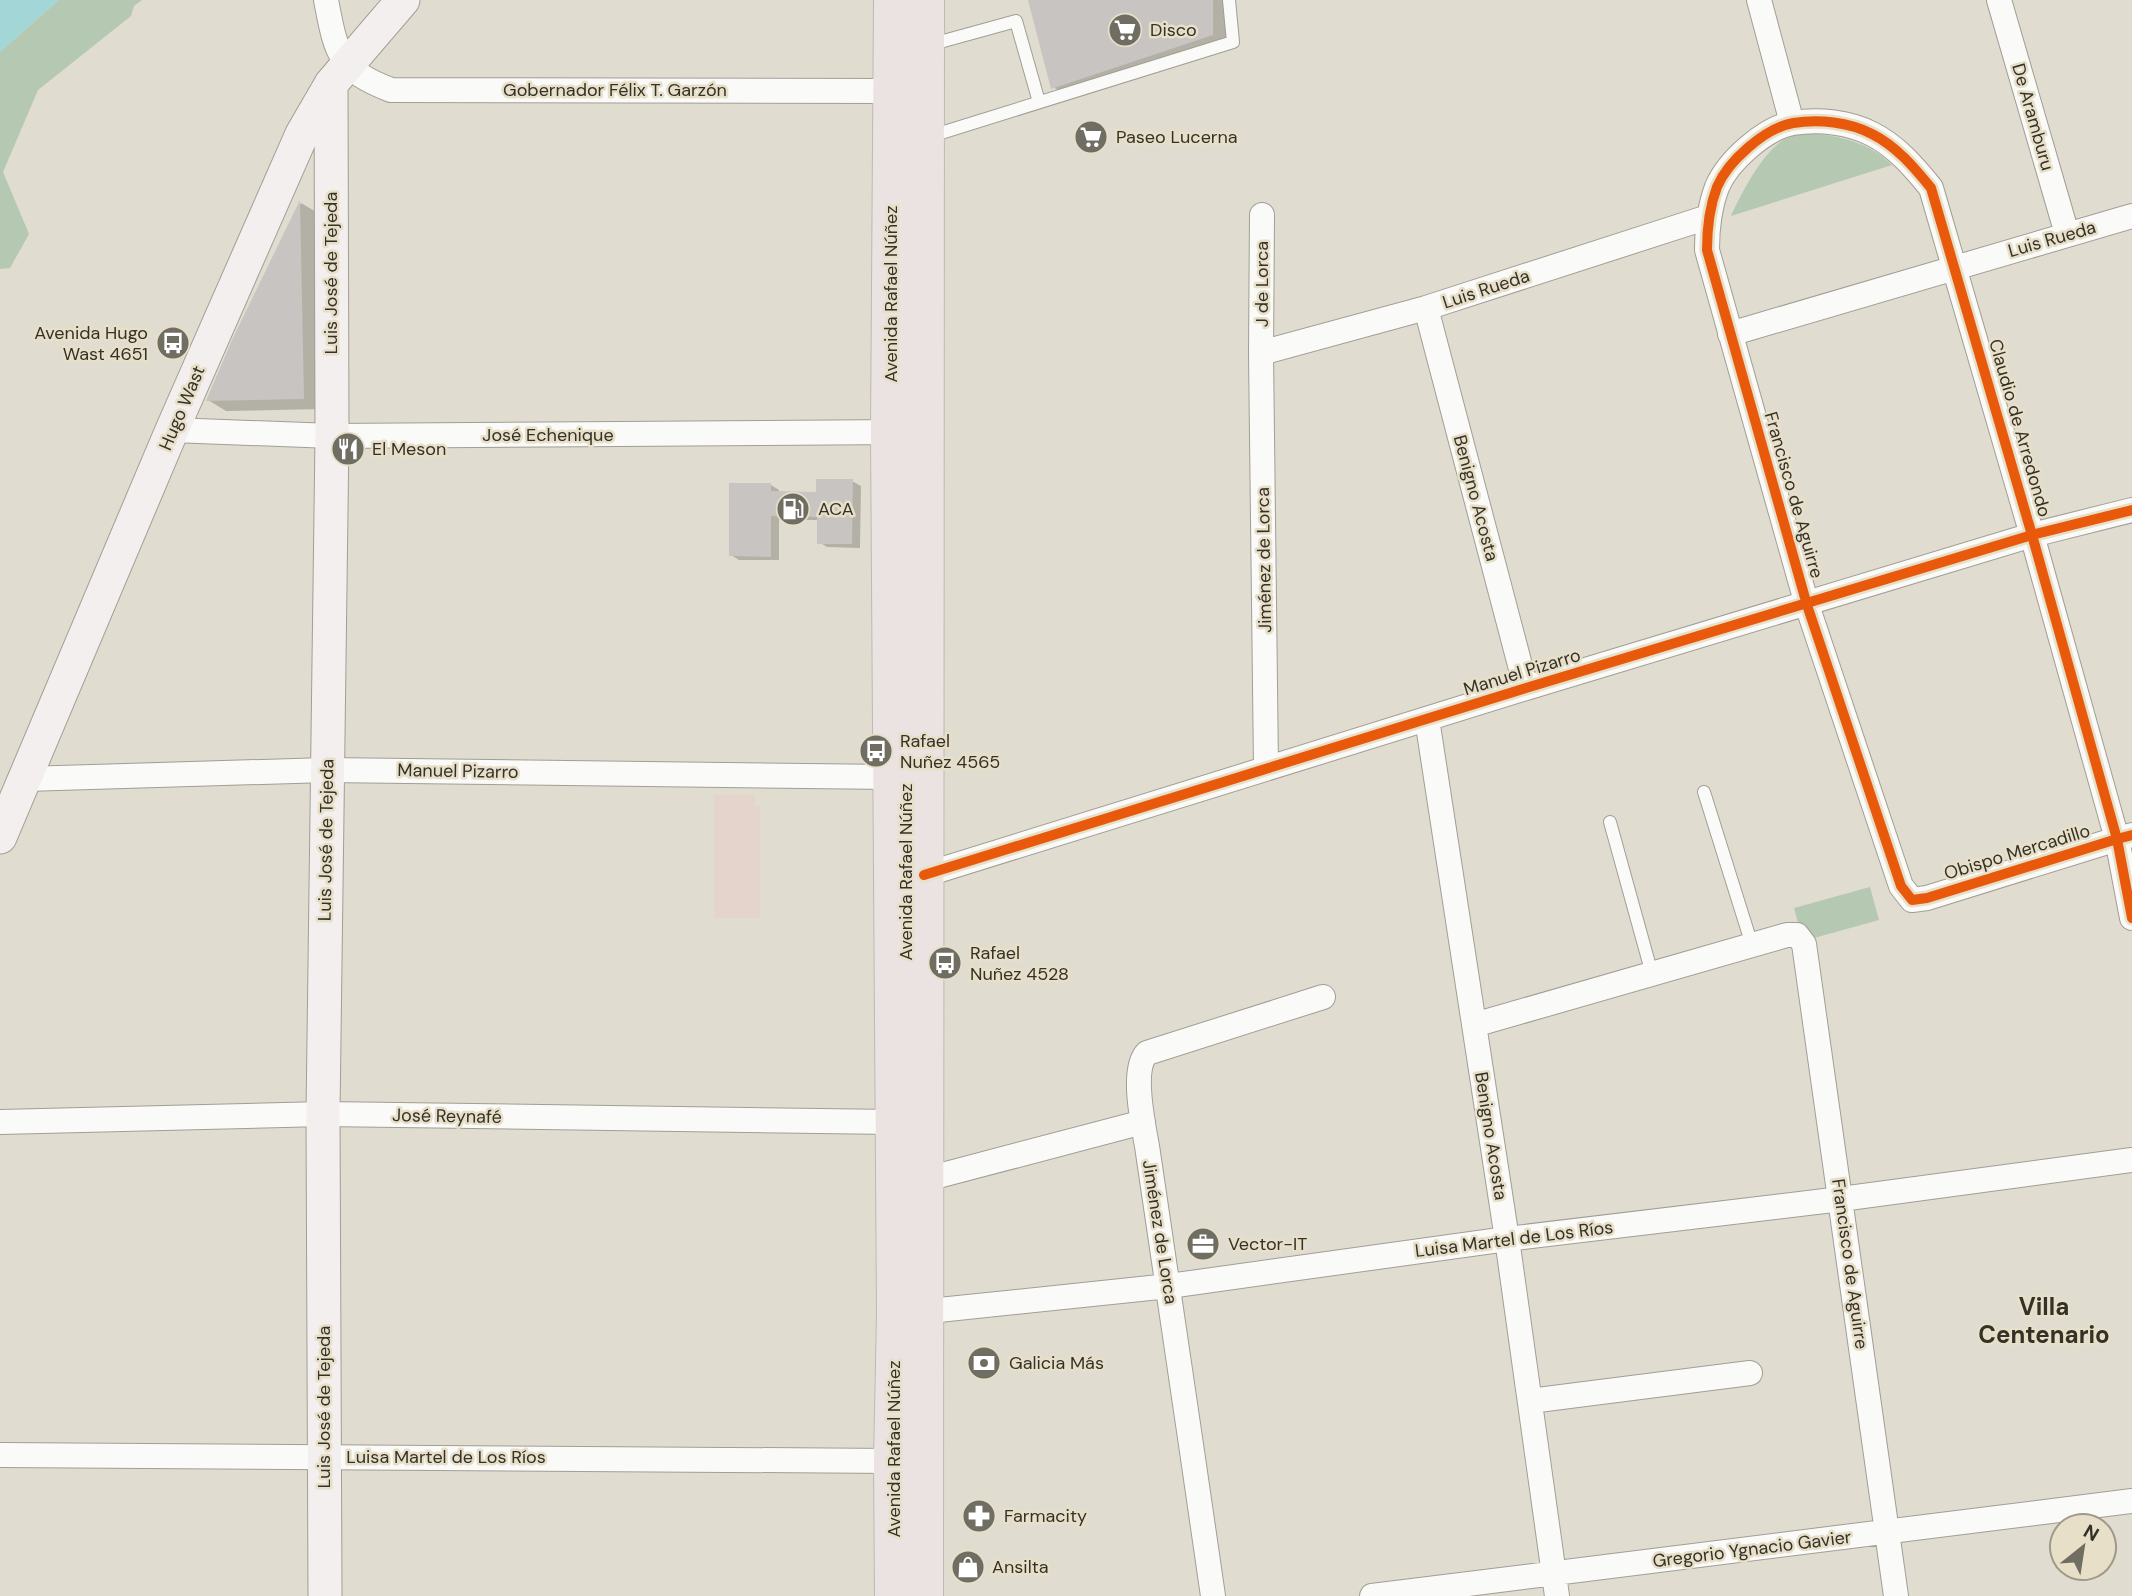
<svg xmlns="http://www.w3.org/2000/svg" width="2132" height="1596" font-family="'DM Sans',sans-serif">
<rect width="100%" height="100%" fill="#e0dccf"/>
<!-- medical -->
<path fill="#e5d4cc" d="M 714,795 L 755,795 L 755,806 L 760,807 L 760,918 L 714,918 Z"/>
<!-- green -->
<path fill="#b4c8b2" d="M 59,0 L 142,0 L 134,6 L 131,16 L 38,90 L 3,172 L 29,234 L 10,268 L 0,269 L 0,52 Z
M 1809,133 C 1840,136 1869,142 1892,165 L 1731,216 C 1741,194 1764,149 1787,138 C 1793,135 1802,134 1809,133 Z
M 1870,887 L 1879,920 L 1803,941 L 1794,908 Z"/>
<!-- water -->
<path fill="#a2d6d7" d="M 0,0 L 59,0 L 0,52 Z"/>
<!-- shadow -->
<path fill="#0003" d="M 1030,0 L 1231,0 L 1231,46 L 1071,98 L 1053,87 Z
M 301,203 L 318,213 L 322,409 L 226,411 L 208,400 L 234,341 Z
M 852,481 L 861,486 L 860,548 L 827,547 L 819,542 L 819,520 L 779,520 L 779,560 L 739,560 L 731,555 L 771,485 L 779,490 L 779,493 L 818,494 Z"/>
<!-- building -->
<path fill="#c8c4c1" d="M 1028,0 L 1213,0 L 1213,35 L 1051,89 Z
M 300,200 L 304,399 L 206,401 L 232,340 Z
M 816,479 L 853,479 L 852,544 L 817,544 L 817,517 L 771,516 L 771,557 L 729,556 L 729,483 L 771,483 L 771,491 L 816,492 Z"/>
<g fill="none" stroke-linecap="round" stroke-linejoin="round">
<defs>
<path id="lane" d="M 929,45 L 1016,21 L 1039,102
M 928,137 L 1233,42 L 1229,0
M 1704,792 L 1752,945
M 1610,822 L 1652,974"/>
<path id="street" d="M 326,0 C 336,52 338,70 391,90 L 892,91
M 1759,0 L 1792,123
M 1999,0 L 2067,234
M 1262,215 L 1261,353 L 1266,767
M 1426,308 L 1526,688
M 1730,334 L 2132,216
M 1261,353 L 1426,308 L 1708,217
M 172,430 L 332,436 L 903,432
M 1427,719 L 1507,1239 L 1557,1596
M 25,779 L 327,770 L 892,777
M 2132,835 L 2117,839 L 1927,898 L 1912,900 L 1901,886 L 1807,605 L 1707,250 C 1707,228 1709,208 1717,187 C 1728,161 1765,128 1793,123 C 1819,119 1849,122 1872,134 C 1896,146 1914,167 1931,188 L 2032,535 L 2117,839 L 2132,918
M 924,875 L 1526,688 L 2032,535 L 2132,510
M 1474,1025 L 1787,935 L 1797,935 L 1804,944 L 1896,1596
M 0,1122 L 323,1114 L 894,1122
M 923,1180 L 1143,1122
M 910,1313 L 1169,1286 L 1507,1239 L 1841,1199 L 2132,1160
M 1530,1401 L 1750,1373
M 0,1455 L 893,1461
M 1213,1596 C 1191,1446 1170,1296 1147,1146 C 1143,1124 1131,1069 1147,1053 L 1323,997
M 1372,1596 L 2132,1501"/>
<path id="secondary" d="M 0,837 L 172,430 L 302,134 L 331,84 L 403,0
M 325,1596 L 323,1114 L 332,436 L 331,84"/>
<path id="primary" d="M 893,0 L 890,433 L 896,1314 L 893,1461 L 894,1596
M 924,1596 L 925,0"/>
</defs>
<!-- lane casing -->
<use href="#lane" stroke="#a29e95" stroke-width="14"/>
<!-- street casing -->
<use href="#street" stroke="#a29e95" stroke-width="26"/>
<!-- secondary casing -->
<use href="#secondary" stroke="#a29e95" stroke-width="35"/>
<!-- primary casing -->
<use href="#primary" stroke="#bcbab3" stroke-width="40"/>
<!-- lane -->
<use href="#lane" stroke="#fafaf8" stroke-width="12"/>
<!-- street -->
<use href="#street" stroke="#fafaf8" stroke-width="24"/>
<!-- secondary -->
<use href="#secondary" stroke="#f3efee" stroke-width="33"/>
<!-- primary -->
<use href="#primary" stroke="#eae3e2" stroke-width="38"/>
<defs>
<path id="cycleway" d="M 2132,835 L 2117,839 L 1927,898 L 1912,900 L 1901,886 L 1807,605 L 1707,250 C 1707,228 1709,208 1717,187 C 1728,161 1765,128 1793,123 C 1819,119 1849,122 1872,134 C 1896,146 1914,167 1931,188 L 2032,535 L 2117,839 L 2132,918
M 924,875 L 1526,688 L 2032,535 L 2132,510"/>
</defs>
<!-- cycleway casing -->
<use href="#cycleway" stroke="#e7dfc8" stroke-width="15"/>
<!-- cycleway -->
<use href="#cycleway" stroke="#e8590c" stroke-width="10"/>
</g>
<!-- icons -->
<defs>
<symbol id="supermarket-disc" viewBox="-11 -11 22 22"><circle r="9.5" fill="#706d62" stroke="#e7dfc8"/><path d="M-6-5.5h2.5l.6 2H6L4.5 2H-2.5L-4.4-4H-6ZM-1.5 3.2a1.3 1.3 0 1 0 .1 0ZM3 3.2a1.3 1.3 0 1 0 .1 0Z" fill="#fff"/></symbol>
<symbol id="bus-disc" viewBox="-11 -11 22 22"><circle r="9.5" fill="#706d62" stroke="#e7dfc8"/><path d="M-5-6H5V4H4V6H2V4H-2V6H-4V4H-5ZM-3.5-4V0h7V-4ZM-3.5 1.2v1.5H-2V1.2ZM2 1.2v1.5H3.5V1.2Z" fill="#fff"/></symbol>
<symbol id="restaurant-disc" viewBox="-11 -11 22 22"><circle r="9.5" fill="#706d62" stroke="#e7dfc8"/><path d="M-5-6h1v4h1v-4h1v4h1v-4h1v5L-1.5 .5V6h-2V.5L-5-1ZM5-6V6H3V1.5H1.5Q1.5-4 5-6Z" fill="#fff"/></symbol>
<symbol id="fuel-disc" viewBox="-11 -11 22 22"><circle r="9.5" fill="#706d62" stroke="#e7dfc8"/><path d="M-5.5-6h7V0h2V4h1.3V-2.5L3-4.5l.8-.8L6-3V5H2.5V1h-1V6h-7ZM-4.2-4.7v3.2H.2V-4.7Z" fill="#fff"/></symbol>
<symbol id="office-disc" viewBox="-11 -11 22 22"><circle r="9.5" fill="#706d62" stroke="#e7dfc8"/><path d="M-6-3h4V-5.5h4V-3h4V5H-6ZM-1-4.5V-3h2v-1.5ZM-6 0V1H6V0Z" fill="#fff"/></symbol>
<symbol id="bank-disc" viewBox="-11 -11 22 22"><circle r="9.5" fill="#706d62" stroke="#e7dfc8"/><path d="M-6-4H6V4H-6ZM0-2.3a2.3 2.3 0 1 0 0 4.6a2.3 2.3 0 1 0 0-4.6Z" fill="#fff"/></symbol>
<symbol id="pharmacy-disc" viewBox="-11 -11 22 22"><circle r="9.5" fill="#706d62" stroke="#e7dfc8"/><path d="M-2-6h4v4h4v4h-4v4h-4v-4h-4v-4h4Z" fill="#fff"/></symbol>
<symbol id="shop-disc" viewBox="-11 -11 22 22"><circle r="9.5" fill="#706d62" stroke="#e7dfc8"/><path d="M-5-2.5h2.3a2.7 3.5 0 0 1 5.4 0H5L5.5 6h-11ZM-1.5-2.5h3a1.5 2.3 0 0 0-3 0Z" fill="#fff"/></symbol>
</defs>
<g fill-rule="evenodd">
<use href="#supermarket-disc" x="1106" y="11" width="38" height="38"/>
<use href="#supermarket-disc" x="1072" y="118" width="38" height="38"/>
<use href="#bus-disc" x="154" y="324" width="38" height="38"/>
<use href="#restaurant-disc" x="329" y="430" width="38" height="38"/>
<use href="#fuel-disc" x="774" y="490" width="38" height="38"/>
<use href="#bus-disc" x="857" y="732" width="38" height="38"/>
<use href="#bus-disc" x="926" y="944" width="38" height="38"/>
<use href="#office-disc" x="1184" y="1225" width="38" height="38"/>
<use href="#bank-disc" x="965" y="1344" width="38" height="38"/>
<use href="#pharmacy-disc" x="960" y="1497" width="38" height="38"/>
<use href="#shop-disc" x="949" y="1548" width="38" height="38"/>
</g>
<g text-anchor="middle" stroke-width="5" stroke-linejoin="round" paint-order="stroke">
<!-- poi labels -->
<g font-size="18" fill="#343128" stroke="#e7dfc8" text-anchor="start">
<text x="1150" y="36">Disco</text>
<text x="1116" y="143">Paseo Lucerna</text>
<text x="148" y="339" text-anchor="end">Avenida Hugo<tspan x="148" dy="21">Wast 4651</tspan></text>
<text x="372" y="455">El Meson</text>
<text x="818" y="515">ACA</text>
<text x="900" y="747">Rafael<tspan x="900" dy="21">Nuñez 4565</tspan></text>
<text x="970" y="959">Rafael<tspan x="970" dy="21">Nuñez 4528</tspan></text>
<text x="1228" y="1250">Vector-IT</text>
<text x="1009" y="1369">Galicia Más</text>
<text x="1004" y="1522">Farmacity</text>
<text x="992" y="1573">Ansilta</text>
</g>
<!-- street labels -->
<g font-size="18" fill="#343128" stroke="#e7dfc8">
<text x="615" y="96">Gobernador Félix T. Garzón</text>
<text transform="translate(2033 117) rotate(74)" y="6">De Aramburu</text>
<text transform="translate(2052 239) rotate(-16)" y="6">Luis Rueda</text>
<text transform="translate(331 273) rotate(-90)" y="6">Luis José de Tejeda</text>
<text transform="translate(1262 284) rotate(-90)" y="6">J de Lorca</text>
<text transform="translate(1486 289) rotate(-18)" y="6">Luis Rueda</text>
<text transform="translate(891 294) rotate(-90)" y="6">Avenida Rafael Núñez</text>
<text transform="translate(182 408) rotate(-67)" y="6">Hugo Wast</text>
<text transform="translate(2020 428) rotate(74)" y="6">Claudio de Arredondo</text>
<text x="548" y="441">José Echenique</text>
<text transform="translate(1794 495) rotate(74)" y="6">Francisco de Aguirre</text>
<text transform="translate(1476 498) rotate(75)" y="6">Benigno Acosta</text>
<text transform="translate(1264 560) rotate(-91)" y="6">Jiménez de Lorca</text>
<text transform="translate(1522 672) rotate(-17)" y="6">Manuel Pizarro</text>
<text transform="translate(458 771) rotate(1)" y="6">Manuel Pizarro</text>
<text transform="translate(326 840) rotate(-89)" y="6">Luis José de Tejeda</text>
<text transform="translate(2017 852) rotate(-17)" y="6">Obispo Mercadillo</text>
<text transform="translate(906 872) rotate(-90)" y="6">Avenida Rafael Núñez</text>
<text transform="translate(447 1116) rotate(1)" y="6">José Reynafé</text>
<text transform="translate(1491 1136) rotate(81)" y="6">Benigno Acosta</text>
<text transform="translate(1160 1232) rotate(81)" y="6">Jiménez de Lorca</text>
<text transform="translate(1514 1239) rotate(-7)" y="6">Luisa Martel de Los Ríos</text>
<text transform="translate(1850 1264) rotate(82)" y="6">Francisco de Aguirre</text>
<text transform="translate(324 1407) rotate(-90)" y="6">Luis José de Tejeda</text>
<text transform="translate(894 1449) rotate(-90)" y="6">Avenida Rafael Núñez</text>
<text x="446" y="1463">Luisa Martel de Los Ríos</text>
<text transform="translate(1752 1549) rotate(-7)" y="6">Gregorio Ygnacio Gavier</text>
</g>
<!-- district labels -->
<g font-size="24" font-weight="bold" fill="#343128" stroke="#e7dfc8">
<text x="2044" y="1315">Villa<tspan x="2044" dy="28">Centenario</tspan></text>
</g>
</g>
<!-- north arrow -->
<g transform="translate(2083 1547) rotate(30)"><circle r="33" fill="#e7dfc8" stroke="#9f9988" stroke-width="2"/>
<path d="M0-5L12 26L0 18L-12 26Z" fill="#706d62"/>
<text y="-10" font-size="19" font-weight="bold" text-anchor="middle" fill="#343128">N</text>
</g>
</svg>
